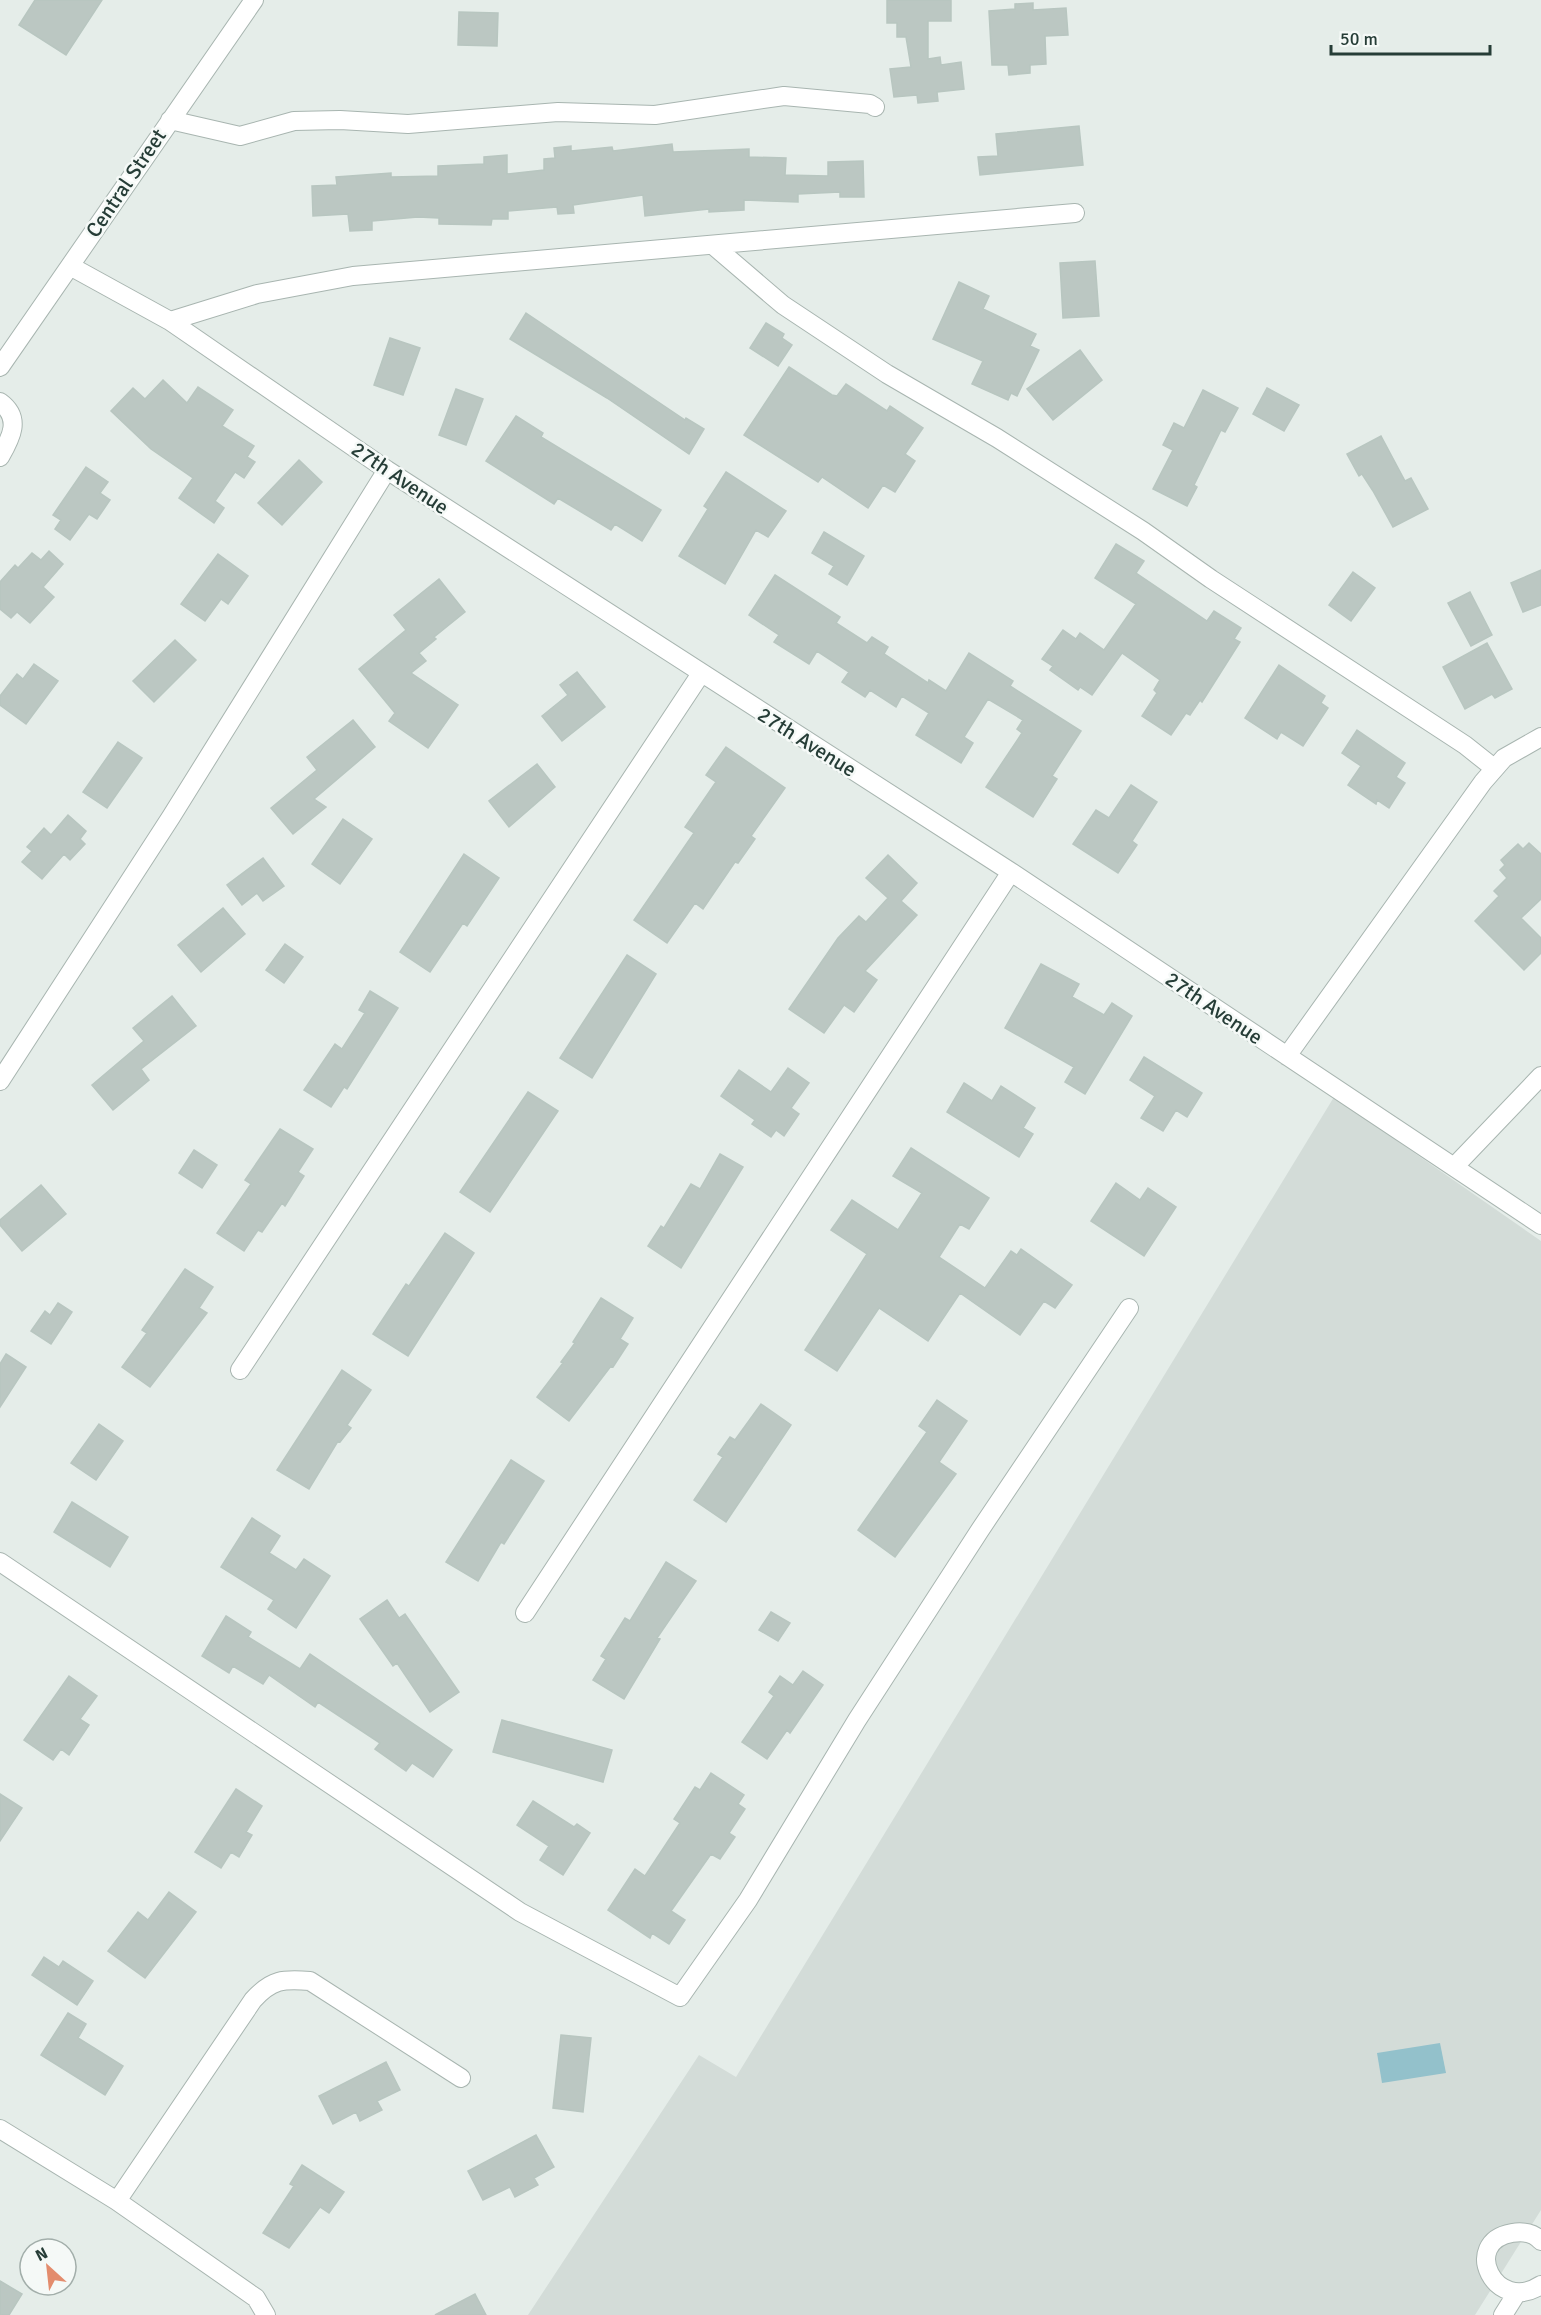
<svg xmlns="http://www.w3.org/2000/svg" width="1541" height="2315" font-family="Signika,sans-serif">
<rect width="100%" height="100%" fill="#e5ede9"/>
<!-- built -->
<path fill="#d3dcd8" d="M 1334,1097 L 1541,1241 L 1541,2210 L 1475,2315 L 528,2315 L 699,2055 L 736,2077 Z"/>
<!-- water -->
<path fill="#93c1cb" d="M 1440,2043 L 1446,2073 L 1382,2083 L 1377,2053 Z"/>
<!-- building -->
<path fill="#bbc7c2" stroke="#b8c6c0" stroke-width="1.5" d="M 35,0 L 102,0 L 66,55 L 19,25 Z
M 887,0 L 951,0 L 951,21 L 928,21 L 928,59 L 940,57 L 941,65 L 961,62 L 964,89 L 937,92 L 938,101 L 918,103 L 917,95 L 894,97 L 890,69 L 911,67 L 906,37 L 897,37 L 897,23 L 887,23 Z
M 1033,3 L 1033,10 L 1066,8 L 1068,35 L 1045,36 L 1046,64 L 1030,65 L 1030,73 L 1009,75 L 1008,65 L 992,65 L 989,11 L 1015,9 L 1015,4 Z
M 459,12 L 498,13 L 497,46 L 458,45 Z
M 1079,126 L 1083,165 L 980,175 L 978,157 L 998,156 L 996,134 Z
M 672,144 L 673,152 L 749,149 L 749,157 L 786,158 L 785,175 L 828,176 L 828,162 L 863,161 L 864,197 L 840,197 L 840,192 L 798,194 L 798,202 L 744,200 L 744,210 L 709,212 L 709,209 L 645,216 L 643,195 L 573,205 L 574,213 L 558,214 L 557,207 L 508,211 L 508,219 L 492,219 L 491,225 L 439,224 L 439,218 L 418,217 L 372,221 L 372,230 L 350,231 L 348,214 L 313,216 L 312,186 L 337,185 L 336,177 L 391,173 L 391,177 L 438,176 L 438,166 L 484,164 L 484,157 L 507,155 L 507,174 L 544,170 L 544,159 L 555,158 L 554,148 L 571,146 L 571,151 L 612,147 L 613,151 Z
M 1095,261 L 1099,316 L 1063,318 L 1060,263 Z
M 959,282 L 989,296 L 983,309 L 1036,334 L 1030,346 L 1039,350 L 1017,396 L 1011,393 L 1008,400 L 972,384 L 983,361 L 933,339 Z
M 526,313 L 685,420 L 686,418 L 704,429 L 689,454 L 607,398 L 510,339 Z
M 766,323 L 784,334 L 782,338 L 792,345 L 778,366 L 750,348 Z
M 390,338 L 420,348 L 403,395 L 374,385 Z
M 1080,350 L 1102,380 L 1053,420 L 1027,389 Z
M 789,367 L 832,395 L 837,396 L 846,384 L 887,411 L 890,406 L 923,428 L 905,454 L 915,461 L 895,492 L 883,485 L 868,508 L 822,477 L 818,482 L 744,435 Z
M 163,380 L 187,403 L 198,387 L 233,410 L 222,426 L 254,446 L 247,457 L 255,462 L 244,478 L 235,472 L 215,501 L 224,508 L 214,523 L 179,498 L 193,478 L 151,449 L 111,411 L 133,388 L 145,399 Z
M 1267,388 L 1299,405 L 1284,431 L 1253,414 Z
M 456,389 L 483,399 L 466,445 L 439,435 Z
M 1203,390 L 1238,408 L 1225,432 L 1221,430 L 1194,485 L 1197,487 L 1187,506 L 1153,489 L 1173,450 L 1163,445 L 1174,423 L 1184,428 Z
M 516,416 L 543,433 L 541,437 L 661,510 L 642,541 L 615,524 L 611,530 L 558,498 L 554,504 L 486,461 Z
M 1381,436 L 1405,481 L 1411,478 L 1428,509 L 1393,527 L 1373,491 L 1362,474 L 1359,476 L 1347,454 Z
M 299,460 L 322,482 L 282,525 L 258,503 Z
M 86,467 L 108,482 L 100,493 L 110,500 L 97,519 L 89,514 L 70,540 L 55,529 L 61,520 L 53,515 Z
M 726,472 L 786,511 L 768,537 L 756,530 L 725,584 L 679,556 L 708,509 L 704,506 Z
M 824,532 L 864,556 L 847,585 L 829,574 L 834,566 L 812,553 Z
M 1116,544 L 1144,561 L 1136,573 L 1207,621 L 1214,611 L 1241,628 L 1234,639 L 1240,642 L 1202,702 L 1200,700 L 1190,715 L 1186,713 L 1171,735 L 1142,716 L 1157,693 L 1154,690 L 1160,680 L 1122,653 L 1092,695 L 1080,687 L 1078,690 L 1050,670 L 1053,666 L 1042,659 L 1063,630 L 1076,639 L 1080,633 L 1104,650 L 1136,604 L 1095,578 Z
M 49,551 L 63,564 L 43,587 L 54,597 L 30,623 L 17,612 L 11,618 L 0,609 L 0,582 L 15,565 L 18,568 L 32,553 L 41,560 Z
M 218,554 L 248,576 L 228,604 L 221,599 L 205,621 L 181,604 Z
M 1541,570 L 1541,605 L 1523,612 L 1511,583 Z
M 1353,572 L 1375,588 L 1351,621 L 1329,605 Z
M 775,575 L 840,617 L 836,623 L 867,643 L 872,637 L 888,647 L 884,654 L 928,683 L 929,680 L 946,691 L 969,653 L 1013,681 L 1010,686 L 1081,731 L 1052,776 L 1057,779 L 1033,817 L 986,787 L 1022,733 L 1017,729 L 1023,720 L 988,699 L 964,737 L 973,743 L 961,763 L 916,735 L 929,713 L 902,696 L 896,707 L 870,690 L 865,697 L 842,682 L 849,672 L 817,651 L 809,664 L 774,642 L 779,635 L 749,615 Z
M 439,579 L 465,612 L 434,637 L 436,639 L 419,653 L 426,661 L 411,673 L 458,705 L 428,748 L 389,721 L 395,713 L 359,669 L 406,630 L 394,615 Z
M 1470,592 L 1492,635 L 1471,646 L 1448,603 Z
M 175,640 L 196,660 L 154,702 L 133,681 Z
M 1487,643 L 1512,689 L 1495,698 L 1492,694 L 1465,709 L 1443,667 Z
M 34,664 L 58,681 L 26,724 L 0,705 L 0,696 L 17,674 L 23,679 Z
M 1279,665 L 1325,696 L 1321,703 L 1328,708 L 1303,746 L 1281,732 L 1277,739 L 1245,718 Z
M 577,672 L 605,707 L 562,741 L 542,716 L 568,695 L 560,685 Z
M 353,720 L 375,747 L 314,799 L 326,807 L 293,834 L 271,808 L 317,770 L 307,757 Z
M 1357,730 L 1405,763 L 1396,777 L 1405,783 L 1389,808 L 1377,800 L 1376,804 L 1348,785 L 1361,766 L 1342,753 Z
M 118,742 L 142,758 L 107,808 L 83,792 Z
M 726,747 L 785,788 L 751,836 L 755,839 L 738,863 L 735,862 L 703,909 L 695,903 L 667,943 L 634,920 L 694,833 L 685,827 L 716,782 L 706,775 Z
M 537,764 L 555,787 L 509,827 L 489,801 Z
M 1131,785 L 1157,802 L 1132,841 L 1137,845 L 1118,873 L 1073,844 L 1096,810 L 1109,818 Z
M 68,815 L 86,831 L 80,839 L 85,844 L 70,860 L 64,854 L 42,879 L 22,862 L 32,851 L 27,847 L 44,828 L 51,835 Z
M 343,819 L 372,839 L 340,884 L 312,864 Z
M 1529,843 L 1541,854 L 1541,899 L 1521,918 L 1541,938 L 1541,953 L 1524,970 L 1475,921 L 1499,896 L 1494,891 L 1507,878 L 1500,870 L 1505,865 L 1501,860 L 1518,844 L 1523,849 Z
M 464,854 L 499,878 L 467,926 L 463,923 L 430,972 L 400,952 Z
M 888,855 L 917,883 L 901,901 L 917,915 L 865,971 L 877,980 L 854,1012 L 844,1005 L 824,1033 L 789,1009 L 838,938 L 859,916 L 866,922 L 888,898 L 866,878 Z
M 263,858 L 284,886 L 263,901 L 257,893 L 242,905 L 227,885 Z
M 223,908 L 245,934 L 201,972 L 178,945 Z
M 285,944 L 303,957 L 284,983 L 266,970 Z
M 627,955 L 656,974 L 592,1078 L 560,1058 Z
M 1041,964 L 1079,984 L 1072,997 L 1104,1015 L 1112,1003 L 1132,1016 L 1085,1094 L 1065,1082 L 1074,1067 L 1005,1028 Z
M 370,991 L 398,1008 L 347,1089 L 344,1087 L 331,1107 L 304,1090 L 335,1044 L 342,1049 L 365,1013 L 359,1010 Z
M 172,996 L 196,1026 L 141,1069 L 149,1080 L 113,1110 L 92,1085 L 144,1041 L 133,1028 Z
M 1144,1057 L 1202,1093 L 1187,1117 L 1176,1110 L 1163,1131 L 1141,1118 L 1155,1096 L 1130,1080 Z
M 788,1068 L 809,1083 L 791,1108 L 799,1114 L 784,1136 L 776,1130 L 771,1137 L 752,1124 L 755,1120 L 721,1096 L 739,1070 L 771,1092 Z
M 964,1083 L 992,1101 L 1001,1086 L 1035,1108 L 1023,1128 L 1033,1134 L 1019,1157 L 947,1112 Z
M 528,1092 L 558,1111 L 490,1212 L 460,1192 Z
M 280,1129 L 313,1149 L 298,1172 L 304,1176 L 285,1206 L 282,1203 L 262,1232 L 258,1230 L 244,1251 L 217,1233 L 251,1184 L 245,1180 Z
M 911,1148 L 989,1198 L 969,1229 L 960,1224 L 939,1257 L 985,1288 L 1011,1251 L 1017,1255 L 1021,1249 L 1072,1285 L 1055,1308 L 1044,1301 L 1020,1335 L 960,1293 L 928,1341 L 879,1308 L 837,1371 L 805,1350 L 867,1254 L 831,1230 L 852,1200 L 898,1230 L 922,1193 L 893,1176 Z
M 194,1150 L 217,1165 L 202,1188 L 179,1173 Z
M 720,1154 L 743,1167 L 681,1268 L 648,1246 L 661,1226 L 664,1228 L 691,1184 L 700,1189 Z
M 1116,1183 L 1140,1200 L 1148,1188 L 1176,1207 L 1144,1256 L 1091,1221 Z
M 41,1185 L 66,1214 L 22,1251 L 0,1225 L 0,1220 Z
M 445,1233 L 474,1253 L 408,1356 L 373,1334 L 406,1284 L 409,1286 Z
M 185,1269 L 213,1287 L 199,1308 L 207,1313 L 150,1387 L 122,1367 L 147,1333 L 142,1330 Z
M 601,1298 L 633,1318 L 620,1339 L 628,1344 L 613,1367 L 611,1366 L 569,1421 L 537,1397 L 563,1363 L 561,1362 L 575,1343 L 573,1342 Z
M 58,1303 L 72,1312 L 51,1344 L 31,1331 L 45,1311 L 50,1315 Z
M 6,1354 L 26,1367 L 0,1407 L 0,1364 Z
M 342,1370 L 371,1390 L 347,1425 L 351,1428 L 340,1442 L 338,1441 L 309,1489 L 277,1470 Z
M 937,1400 L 967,1421 L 939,1462 L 956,1474 L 895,1557 L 858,1530 L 927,1432 L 919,1426 Z
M 761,1404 L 791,1425 L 726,1522 L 694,1500 L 723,1457 L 718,1454 L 730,1437 L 735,1440 Z
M 99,1424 L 123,1441 L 96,1480 L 71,1463 Z
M 511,1460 L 544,1481 L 504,1544 L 501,1542 L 478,1581 L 446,1562 Z
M 72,1502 L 128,1537 L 110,1567 L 54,1532 Z
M 252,1518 L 280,1536 L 269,1553 L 296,1570 L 304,1559 L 330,1576 L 296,1628 L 268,1609 L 274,1600 L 221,1567 Z
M 666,1562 L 696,1581 L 657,1638 L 660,1639 L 624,1699 L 593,1680 L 606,1659 L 601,1656 L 625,1618 L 630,1621 Z
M 387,1600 L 399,1618 L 405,1614 L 459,1692 L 430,1712 L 397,1663 L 393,1666 L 360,1619 Z
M 771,1612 L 790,1623 L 778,1641 L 759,1630 Z
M 226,1616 L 251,1632 L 248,1637 L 300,1669 L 310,1654 L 452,1750 L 433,1777 L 412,1763 L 406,1771 L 375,1749 L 380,1743 L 318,1702 L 315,1707 L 269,1675 L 263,1684 L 233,1666 L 229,1673 L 202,1656 Z
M 803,1671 L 823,1685 L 790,1733 L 787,1730 L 767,1759 L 742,1742 L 774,1696 L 769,1692 L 780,1676 L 793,1685 Z
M 69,1676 L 97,1696 L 80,1719 L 89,1725 L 69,1755 L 61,1749 L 53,1760 L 24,1740 Z
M 502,1720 L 612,1750 L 603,1782 L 493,1752 Z
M 711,1773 L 744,1795 L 738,1804 L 745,1809 L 729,1833 L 735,1837 L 720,1859 L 711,1854 L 671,1911 L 685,1920 L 669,1944 L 652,1933 L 650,1938 L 608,1910 L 635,1869 L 645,1876 L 680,1823 L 674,1819 L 695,1787 L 700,1790 Z
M 236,1789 L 262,1806 L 246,1832 L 252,1835 L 239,1857 L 231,1852 L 221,1868 L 195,1852 Z
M 0,1794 L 22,1808 L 0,1841 Z
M 533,1801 L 574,1827 L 577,1824 L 590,1833 L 563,1875 L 540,1860 L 549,1846 L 517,1825 Z
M 169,1892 L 196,1912 L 145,1978 L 108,1951 L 138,1912 L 148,1920 Z
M 44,1957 L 59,1967 L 63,1961 L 93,1981 L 77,2005 L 32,1975 Z
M 68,2013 L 86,2024 L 78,2038 L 123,2066 L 105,2095 L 41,2055 Z
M 561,2035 L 591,2038 L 583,2112 L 553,2108 Z
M 386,2062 L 400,2090 L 377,2101 L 382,2110 L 360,2121 L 356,2112 L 333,2124 L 319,2096 Z
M 536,2135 L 554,2167 L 534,2178 L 538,2185 L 515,2197 L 510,2187 L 483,2200 L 468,2171 Z
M 302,2165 L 344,2192 L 329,2213 L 320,2207 L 289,2248 L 263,2233 L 294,2186 L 290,2184 Z
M 0,2281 L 22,2294 L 9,2315 L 0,2315 Z
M 475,2294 L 486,2315 L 435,2315 Z"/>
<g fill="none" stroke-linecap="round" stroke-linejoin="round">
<defs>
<path id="minor" d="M 170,120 L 240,136 L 294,121 L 340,120 L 408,124 L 558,112 L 655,115 L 784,96 L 870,104 L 875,107
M 714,246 L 783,305 L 887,374 L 997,438 L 1143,531 L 1211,579 L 1465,745 L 1494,768
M 70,266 L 170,321 L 387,470 L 1011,872 L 1541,1225
M 170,321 L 257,294 L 353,276 L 1075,213
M 0,367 L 254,0
M 0,402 C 22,418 11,438 0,457
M 1287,1056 L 1483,782 L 1504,758 L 1541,737
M 0,1081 L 171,817 L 387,470
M 1454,1167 L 1541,1076
M 240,1370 L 700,675
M 0,1562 L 520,1912 L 680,1997 L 748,1900 L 857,1720 L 980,1530 L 1129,1308
M 525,1613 L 1011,872
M 0,2129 L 117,2201 L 256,2298 L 266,2315
M 117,2201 L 253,2000 C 272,1979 283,1979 310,1981 L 461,2078
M 1541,2241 C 1534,2233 1523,2231 1512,2233 C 1460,2242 1495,2315 1541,2285
M 1503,2315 L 1515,2296"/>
</defs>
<!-- minor casing -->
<use href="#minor" stroke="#a8b5b0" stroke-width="20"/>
<!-- minor -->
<use href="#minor" stroke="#fff" stroke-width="18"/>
</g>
<g text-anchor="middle" stroke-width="5" stroke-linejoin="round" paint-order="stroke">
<!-- street labels -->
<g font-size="21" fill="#263d37" stroke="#f5f9f7">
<text transform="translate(126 183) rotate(-56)" y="7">Central Street</text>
<text transform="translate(400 478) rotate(34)" y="7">27th Avenue</text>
<text transform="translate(807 742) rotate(32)" y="7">27th Avenue</text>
<text transform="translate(1214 1008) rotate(34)" y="7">27th Avenue</text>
</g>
</g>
<!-- north arrow -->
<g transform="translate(48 2267) rotate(333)"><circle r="28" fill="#f5f9f7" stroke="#a2aeaa" stroke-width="1.5"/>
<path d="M0-4.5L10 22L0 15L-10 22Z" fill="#e38c6d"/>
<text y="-9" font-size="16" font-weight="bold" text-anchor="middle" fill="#263d37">N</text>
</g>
<!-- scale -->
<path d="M1331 45v9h159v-9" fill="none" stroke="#263d37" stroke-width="3"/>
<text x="1340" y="45" font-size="18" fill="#263d37" stroke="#f5f9f7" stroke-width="4.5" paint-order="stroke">50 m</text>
</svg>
